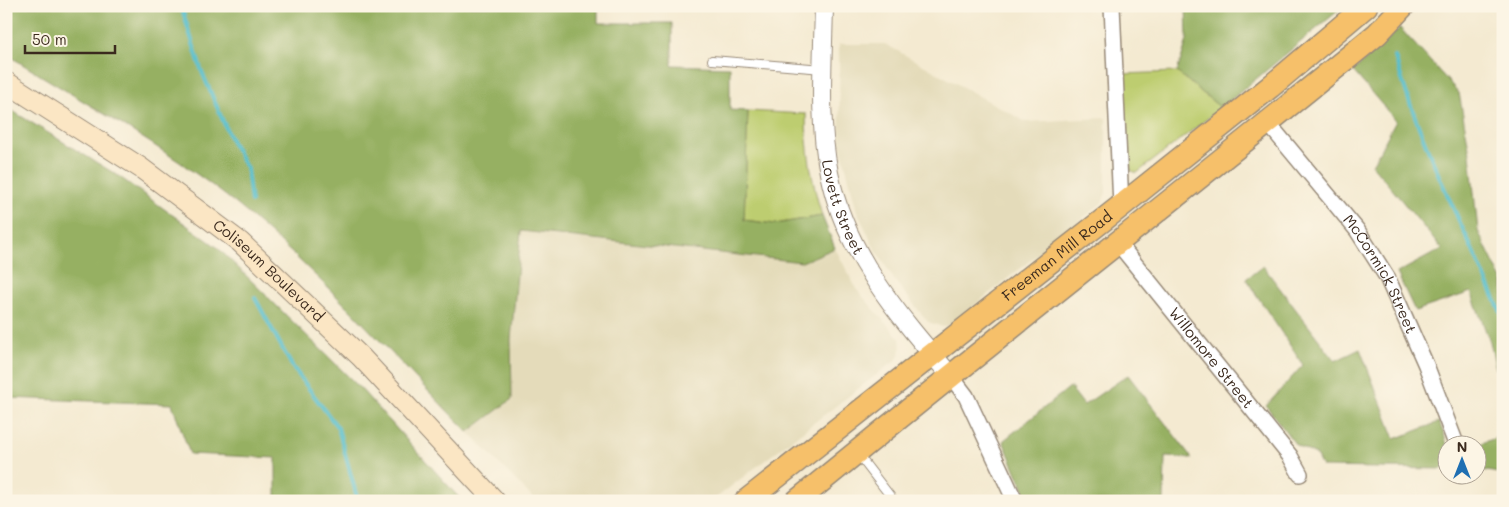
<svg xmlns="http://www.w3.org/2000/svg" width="1509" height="507" font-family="Mali,sans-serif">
<rect width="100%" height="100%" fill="#fcf5e5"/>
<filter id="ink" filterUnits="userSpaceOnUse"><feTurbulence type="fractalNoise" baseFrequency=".02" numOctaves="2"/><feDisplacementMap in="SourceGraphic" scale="10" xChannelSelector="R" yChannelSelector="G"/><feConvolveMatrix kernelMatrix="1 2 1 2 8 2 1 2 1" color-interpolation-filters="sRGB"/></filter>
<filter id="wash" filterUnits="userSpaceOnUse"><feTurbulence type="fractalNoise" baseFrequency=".0096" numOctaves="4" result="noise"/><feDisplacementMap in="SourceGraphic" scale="20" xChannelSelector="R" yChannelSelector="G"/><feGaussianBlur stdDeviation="1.12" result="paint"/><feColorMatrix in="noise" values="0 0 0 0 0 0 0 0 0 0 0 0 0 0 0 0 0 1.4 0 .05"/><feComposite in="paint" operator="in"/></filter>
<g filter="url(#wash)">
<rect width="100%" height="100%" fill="#f4ead1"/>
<!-- built -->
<path fill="#e4dbba" d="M 839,44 L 885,44 L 1026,122 L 1106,118 L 1106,193 L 1102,203 L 951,324 L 943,327 L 928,322 L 895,281 L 874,247 L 857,211 L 840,143 Z
M 521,231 L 802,262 L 835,248 L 857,290 L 900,339 L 901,350 L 897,359 L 712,501 L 536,501 L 468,432 L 512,399 L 511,339 Z"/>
<!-- green -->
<path fill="#bdcd6f" stroke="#7c7c46" d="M 1177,72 L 1221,108 L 1137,173 L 1130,170 L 1128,164 L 1122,112 L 1122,74 Z
M 748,111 L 806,114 C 806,150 812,182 822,216 L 775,224 L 744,220 Z"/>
<!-- forest -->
<path fill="#96b062" stroke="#686d40" d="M 6,6 L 598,6 L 598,23 L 672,23 L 672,65 L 730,67 L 730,110 L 748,111 L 744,220 L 775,224 L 822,216 L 835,248 L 802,262 L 521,231 L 511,339 L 512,399 L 468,432 C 393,356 316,269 234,202 C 164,146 82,102 6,54 Z
M 1186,6 L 1344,6 L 1221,108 L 1177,72 L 1187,40 Z
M 1400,28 L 1459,93 L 1470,154 L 1478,231 L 1503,282 L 1503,400 L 1490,342 L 1471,292 L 1415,311 L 1397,273 L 1442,249 L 1372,165 L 1396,121 L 1353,71 Z
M 6,107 L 117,175 L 217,247 L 360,388 L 462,501 L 276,501 L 276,458 L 190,454 L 172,404 L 6,398 Z
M 1263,266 L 1335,361 L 1360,349 L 1395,439 L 1439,422 C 1446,439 1452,452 1442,469 L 1322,467 L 1316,455 L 1296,445 L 1266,406 L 1303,365 L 1246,279 Z
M 1128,375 L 1192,458 L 1165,457 L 1164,501 L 1029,501 L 1003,441 L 1070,387 L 1084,405 Z
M 1503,435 L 1503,474 L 1482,470 L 1477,462 L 1477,445 Z"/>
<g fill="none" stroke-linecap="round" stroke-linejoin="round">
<!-- stream -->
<path stroke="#4fbcca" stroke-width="4" d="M 181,6 L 202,72 L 232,142 L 247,169 L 251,202
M 1395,57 C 1421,147 1465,231 1503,317
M 255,298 L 292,366 L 338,428 L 358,501"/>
</g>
</g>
<g filter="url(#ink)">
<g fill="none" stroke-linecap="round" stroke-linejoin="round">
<defs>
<path id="service" d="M 712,60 L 823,69
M 857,453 L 894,501"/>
<g id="minor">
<path d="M 1112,6 L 1121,206"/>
<path id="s1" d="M 1268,123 L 1357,230 L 1387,277 L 1426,365 L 1456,444"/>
<path id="s2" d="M 1118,243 L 1290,456 L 1300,474"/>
<path d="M 950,375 L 966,396 L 1015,501"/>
<path d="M 1460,474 L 1460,475"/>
</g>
<g id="tertiary">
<path id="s3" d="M 824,6 C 823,61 818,119 829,173 C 845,253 898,315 950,375"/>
</g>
<g id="secondary">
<path id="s4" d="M 6,82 L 141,168 L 240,242 L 361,357 L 495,501"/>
</g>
<g id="primary">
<path id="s5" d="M 746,501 L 1121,206 L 1270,87 L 1366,6"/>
<path d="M 797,501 C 989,343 1185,191 1377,34 L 1403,6"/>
</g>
</defs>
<!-- service casing -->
<use href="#service" stroke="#988a78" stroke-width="10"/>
<!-- minor casing -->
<use href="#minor" stroke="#988a78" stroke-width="18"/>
<!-- tertiary casing -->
<use href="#tertiary" stroke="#988a78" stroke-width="20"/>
<!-- secondary casing -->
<use href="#secondary" stroke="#988a78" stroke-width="22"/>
<!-- primary casing -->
<use href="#primary" stroke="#988a78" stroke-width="25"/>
<!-- service -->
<use href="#service" stroke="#fff" stroke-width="8"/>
<!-- minor -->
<use href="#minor" stroke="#fff" stroke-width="15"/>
<!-- tertiary -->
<use href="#tertiary" stroke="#fff" stroke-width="18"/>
<!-- secondary -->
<use href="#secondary" stroke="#fbe6c4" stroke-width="20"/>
<!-- primary -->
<use href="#primary" stroke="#f6c06b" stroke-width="22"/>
</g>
</g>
<g text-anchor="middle" stroke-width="4" stroke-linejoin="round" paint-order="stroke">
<!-- street labels -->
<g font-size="15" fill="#3b2a1e" stroke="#fcf5e5">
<text dy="5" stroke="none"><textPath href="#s3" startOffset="204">Lovett Street</textPath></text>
<text dy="5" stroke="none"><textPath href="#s5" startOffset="396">Freeman Mill Road</textPath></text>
<text dy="5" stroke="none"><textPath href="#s4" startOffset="324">Coliseum Boulevard</textPath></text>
<text dy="5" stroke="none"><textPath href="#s1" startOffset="189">McCormick Street</textPath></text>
<text dy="5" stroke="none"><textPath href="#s2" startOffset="148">Willomore Street</textPath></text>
</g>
</g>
<!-- margin -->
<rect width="1509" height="507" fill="none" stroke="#fcf5e5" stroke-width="25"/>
<!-- north arrow -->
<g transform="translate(1462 460)"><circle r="24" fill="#fcf5e5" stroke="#afa495"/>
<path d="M0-4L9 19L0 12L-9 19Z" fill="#1f6fb2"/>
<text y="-8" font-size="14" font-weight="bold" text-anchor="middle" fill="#3b2a1e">N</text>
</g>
<!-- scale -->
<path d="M25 45v8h90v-8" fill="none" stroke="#3b2a1e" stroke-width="2.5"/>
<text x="32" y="45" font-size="15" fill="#3b2a1e" stroke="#fcf5e5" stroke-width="4" paint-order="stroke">50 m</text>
</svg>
